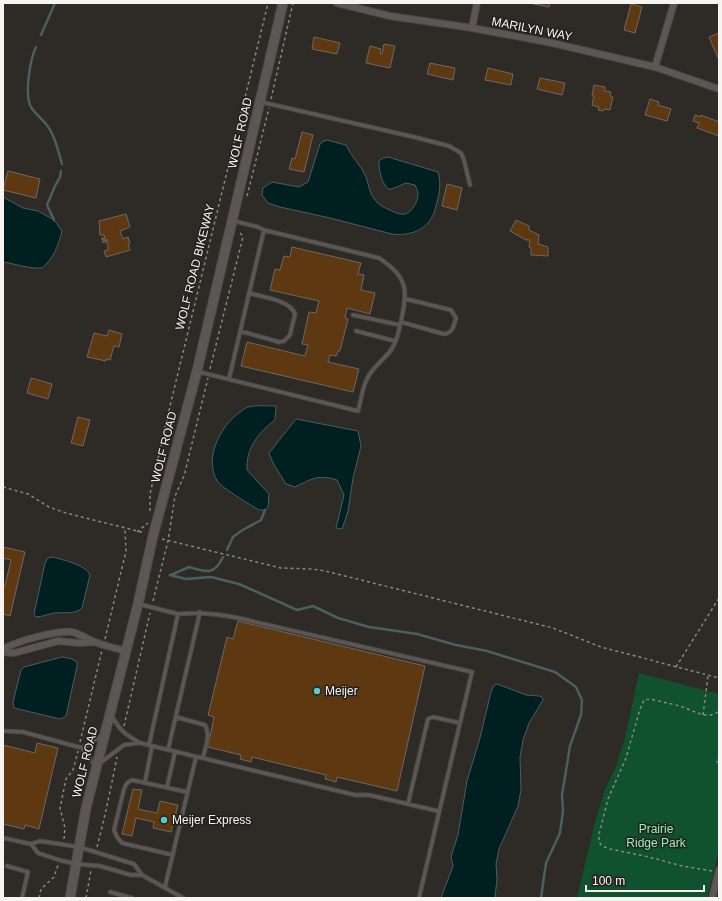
<svg xmlns="http://www.w3.org/2000/svg" width="722" height="901" font-family="Arial,sans-serif">
<rect width="100%" height="100%" fill="#2e2a26"/>
<!-- green -->
<path fill="#10512e" d="M 639,673 L 719,694 L 719,850 L 707,898 L 577,898 L 594,826 L 605,789 L 615,769 L 624,742 Z"/>
<!-- water -->
<path fill="#001f21" stroke="#4a5f60" d="M 327,140 L 346,145 C 351,157 361,165 366,177 C 369,186 370,197 379,204 C 382,207 386,208 390,210 C 394,212 400,215 405,214 C 412,212 418,202 418,194 C 418,191 416,188 415,185 L 406,183 L 392,189 L 388,189 C 381,181 379,172 379,161 L 383,158 L 388,157 L 438,172 C 441,183 440,191 437,202 C 435,207 435,213 432,217 C 424,232 407,236 392,234 L 330,218 L 280,207 L 268,203 L 262,195 L 263,188 L 272,182 L 299,187 L 308,182 L 320,144 L 324,141 Z
M 3,197 L 23,208 L 38,211 L 54,220 L 62,231 C 58,246 54,258 42,268 C 29,269 16,264 3,262 Z
M 276,406 L 275,420 C 258,433 246,448 247,470 L 269,494 L 268,507 L 265,510 L 259,510 C 252,506 221,487 218,482 C 203,460 220,426 240,412 C 242,411 245,408 248,407 C 255,405 268,406 276,406 Z
M 296,419 L 358,431 L 361,446 L 353,478 L 348,511 L 342,529 L 336,528 L 344,495 L 337,480 C 319,474 311,479 295,487 L 286,484 L 273,463 L 269,453 Z
M 53,557 C 63,560 86,565 90,575 L 82,608 C 75,615 63,612 54,613 C 48,614 42,617 36,617 L 34,614 L 45,563 L 48,558 Z
M 62,657 L 72,659 L 77,662 L 77,666 L 66,716 L 60,719 L 14,708 L 13,702 L 21,670 L 24,667 Z
M 497,684 L 526,695 L 539,696 L 542,697 L 543,700 L 529,723 L 523,740 L 520,757 L 521,790 L 518,806 L 499,849 L 496,864 L 497,879 L 495,897 L 494,898 L 441,898 L 453,866 L 451,857 L 458,835 L 467,781 L 480,738 L 491,692 L 494,685 Z"/>
<g fill="none" stroke-linecap="round" stroke-linejoin="round">
<!-- stream -->
<path stroke="#4a5f60" stroke-width="2.5" d="M 41,35 L 55,3
M 36,47 C 30,59 25,92 30,105 C 33,112 41,118 46,124 C 55,135 58,151 62,164
M 54,220 L 47,205 L 55,186 L 60,177 L 61,171
M 227,550 L 233,537 L 241,531 L 261,520 L 265,510
M 170,575 L 186,579 L 211,577 L 239,584 L 297,610 L 313,606 L 338,618 L 369,627 L 417,634 L 456,645 L 487,651 L 555,672 L 576,687 L 582,700 L 581,715 L 570,746 L 562,795 L 563,811 L 560,833 L 546,863 L 541,898
M 171,575 L 189,567 C 206,572 214,576 223,557"/>
</g>
<!-- building -->
<path fill="#5e3811" stroke="#6d6864" d="M 529,3 L 550,3 L 549,7 Z
M 631,4 L 642,7 L 635,33 L 624,30 Z
M 719,33 L 719,57 L 718,58 L 709,37 Z
M 314,37 L 340,43 L 337,54 L 312,49 Z
M 384,44 L 395,46 L 390,68 L 366,63 L 370,46 L 381,49 L 380,54 L 382,54 Z
M 430,63 L 455,68 L 453,80 L 427,74 Z
M 488,68 L 513,74 L 511,85 L 485,80 Z
M 540,78 L 565,83 L 562,95 L 537,89 Z
M 594,85 L 605,87 L 605,91 L 611,92 L 610,96 L 613,97 L 610,110 L 604,109 L 603,111 L 598,110 L 599,107 L 592,105 L 594,96 L 592,96 Z
M 650,99 L 659,102 L 658,105 L 671,109 L 667,121 L 645,115 Z
M 695,115 L 701,117 L 701,115 L 719,122 L 719,136 L 697,128 L 699,123 L 693,121 Z
M 302,132 L 313,135 L 304,172 L 289,169 L 292,158 L 295,159 Z
M 8,171 L 40,179 L 36,198 L 3,190 Z
M 447,184 L 462,188 L 457,210 L 442,206 Z
M 126,214 L 130,227 L 120,231 L 123,239 L 128,237 L 130,244 L 128,245 L 130,250 L 106,257 L 104,251 L 108,250 L 108,246 L 107,242 L 102,242 L 108,240 L 102,240 L 102,238 L 105,238 L 104,235 L 100,235 L 99,221 Z
M 516,220 L 529,226 L 529,230 L 539,235 L 538,244 L 548,247 L 548,256 L 531,255 L 531,248 L 529,247 L 530,240 L 526,240 L 510,231 Z
M 292,247 L 361,263 L 358,274 L 364,275 L 361,290 L 375,293 L 370,314 L 347,308 L 345,318 L 348,319 L 340,351 L 338,351 L 336,356 L 330,355 L 328,362 L 359,369 L 353,392 L 241,366 L 247,342 L 305,356 L 308,345 L 302,344 L 309,312 L 316,313 L 319,301 L 270,290 L 275,269 L 280,270 L 284,256 L 290,257 Z
M 109,330 L 122,334 L 119,347 L 114,346 L 110,360 L 106,359 L 106,361 L 87,357 L 94,333 L 107,336 Z
M 31,378 L 52,384 L 48,399 L 27,393 Z
M 78,417 L 90,420 L 83,446 L 71,443 Z
M 3,547 L 25,552 L 10,616 L 3,614 L 3,585 L 5,586 L 11,560 L 3,558 Z
M 238,621 L 425,666 L 397,791 L 337,777 L 336,782 L 325,779 L 326,775 L 252,757 L 251,762 L 240,759 L 241,755 L 208,747 L 214,717 L 208,715 L 227,637 L 233,639 Z
M 37,743 L 58,748 L 39,829 L 25,825 L 24,829 L 3,824 L 3,745 L 35,753 Z
M 133,789 L 142,790 L 138,809 L 157,813 L 160,801 L 178,805 L 171,832 L 153,828 L 154,822 L 136,818 L 132,836 L 122,834 Z"/>
<g fill="none" stroke-linecap="round" stroke-linejoin="round">
<defs>
<path id="service" d="M 261,102 L 414,137 L 449,146 L 461,153 L 464,160 L 470,185
M 353,315 L 400,325
M 401,322 L 444,334 C 453,333 454,325 456,318 L 451,310 L 406,299
M 240,331 L 279,342 L 284,341 L 290,335 L 295,314 C 290,300 262,297 249,293
M 356,331 L 395,341
M 199,372 L 358,411 C 361,401 362,390 366,381 C 371,368 383,361 391,350 C 397,342 399,331 401,321 C 408,290 408,277 379,258 L 264,230 L 258,227 L 234,221
M 229,379 L 264,230
M 139,604 L 178,614 L 149,745
M 178,614 C 200,612 216,613 238,618 L 472,672 L 419,898
M 112,716 C 120,731 126,735 140,743 L 355,795 L 369,795 L 438,811
M 176,717 L 205,725 C 211,735 205,748 203,758
M 3,731 L 23,732 L 82,748 L 86,755 L 96,766
M 82,748 L 103,735
M 168,750 L 200,612
M 100,763 L 124,745 L 138,743
M 145,782 L 152,746
M 167,787 L 175,752
M 408,804 L 428,719 L 433,717 L 460,723
M 3,838 L 31,844 L 40,841 L 79,847 L 134,864 L 142,875 L 183,898
M 31,844 L 38,853 L 59,860 L 76,864 L 100,866 L 131,875 L 142,875
M 173,855 L 122,843 L 117,837 L 114,830 L 124,789 L 127,783 L 132,780 L 187,792
M 7,866 L 28,872 L 22,898
M 165,887 L 196,757
M 110,892 L 132,898"/>
<path id="minor" d="M 337,3 L 390,16 L 472,28 L 552,43 L 655,67 L 719,89
M 472,28 L 477,3
M 655,67 L 674,3
M 3,649 C 17,641 57,630 72,632 C 81,634 87,639 95,642 C 105,646 115,648 125,651
M 3,652 L 14,653 L 58,641 L 79,643 L 95,642
M 712,898 L 719,870"/>
<path id="secondary" d="M 70,898 L 86,808 L 138,604 L 153,536 L 197,371 L 283,3"/>
</defs>
<!-- service casing -->
<use href="#service" stroke="#4c4845" stroke-width="5"/>
<!-- minor casing -->
<use href="#minor" stroke="#4c4845" stroke-width="8"/>
<!-- secondary casing -->
<use href="#secondary" stroke="#4c4845" stroke-width="11"/>
<!-- path -->
<path stroke="#898683" stroke-width="1.5" stroke-dasharray="3 3" stroke-linecap="butt" d="M 271,99 L 293,3
M 247,196 L 269,108
M 210,369 L 243,237 L 239,231
M 3,487 L 28,494 L 49,507 L 66,513 L 145,533
M 150,511 L 150,494 L 170,406 L 268,3
M 137,532 L 148,523
M 162,539 L 281,568 L 312,569 L 325,571 L 553,628 L 601,647 L 719,678
M 153,601 L 168,541 L 175,496 L 184,476 L 208,378
M 105,639 L 126,551 L 125,530
M 676,667 L 719,598
M 703,715 L 708,676
M 124,726 L 150,613
M 80,742 L 102,650
M 719,755 L 717,762 L 719,762
M 64,839 L 65,828 L 60,808 L 66,779 L 73,770 L 78,751
M 97,847 C 105,817 111,787 117,757
M 712,871 L 682,866 L 649,857 L 610,849 L 602,846 L 599,842 L 599,834 L 608,799 L 626,758 L 640,709 L 644,700 L 650,699 L 680,706 L 703,715 L 711,715 L 719,712
M 39,898 L 41,889 L 54,877 L 58,865
M 86,898 L 91,870"/>
<!-- service -->
<use href="#service" stroke="#5c5754" stroke-width="3"/>
<!-- minor -->
<use href="#minor" stroke="#5c5754" stroke-width="6"/>
<!-- secondary -->
<use href="#secondary" stroke="#5c5754" stroke-width="9"/>
</g>
<!-- markers -->
<g fill="#52cdcd" stroke="#24201d" stroke-width="1.5">
<circle cx="317" cy="691" r="4"/>
<circle cx="164" cy="820" r="4"/>
</g>
<g text-anchor="middle" stroke-width="3" stroke-linejoin="round" paint-order="stroke">
<!-- street labels -->
<g font-size="12" fill="#f7f4f2" stroke="#24201d">
<text transform="translate(532 29) rotate(11)" y="4">MARILYN WAY</text>
<text transform="translate(240 133) rotate(-77)" y="4">WOLF ROAD</text>
<text transform="translate(195 267) rotate(-76)" y="4">WOLF ROAD BIKEWAY</text>
<text transform="translate(164 447) rotate(-76)" y="4">WOLF ROAD</text>
<text transform="translate(85 762) rotate(-76)" y="4">WOLF ROAD</text>
</g>
<!-- poi labels -->
<g font-size="12" fill="#f7f4f2" stroke="#24201d" text-anchor="start">
<text x="325" y="695">Meijer</text>
<text x="172" y="824">Meijer Express</text>
</g>
<!-- park labels -->
<g font-size="12" fill="#94f1b4" stroke="#24201d">
<text x="656" y="833">Prairie<tspan x="656" dy="14">Ridge Park</tspan></text>
</g>
</g>
<!-- border -->
<rect width="722" height="901" fill="none" stroke="#f7f4f2" stroke-width="8"/>
<!-- scale -->
<path d="M586 885v6h118v-6" fill="none" stroke="#f7f4f2" stroke-width="2"/>
<text x="592" y="885" font-size="12" fill="#f7f4f2" stroke="#24201d" stroke-width="3" paint-order="stroke">100 m</text>
</svg>
